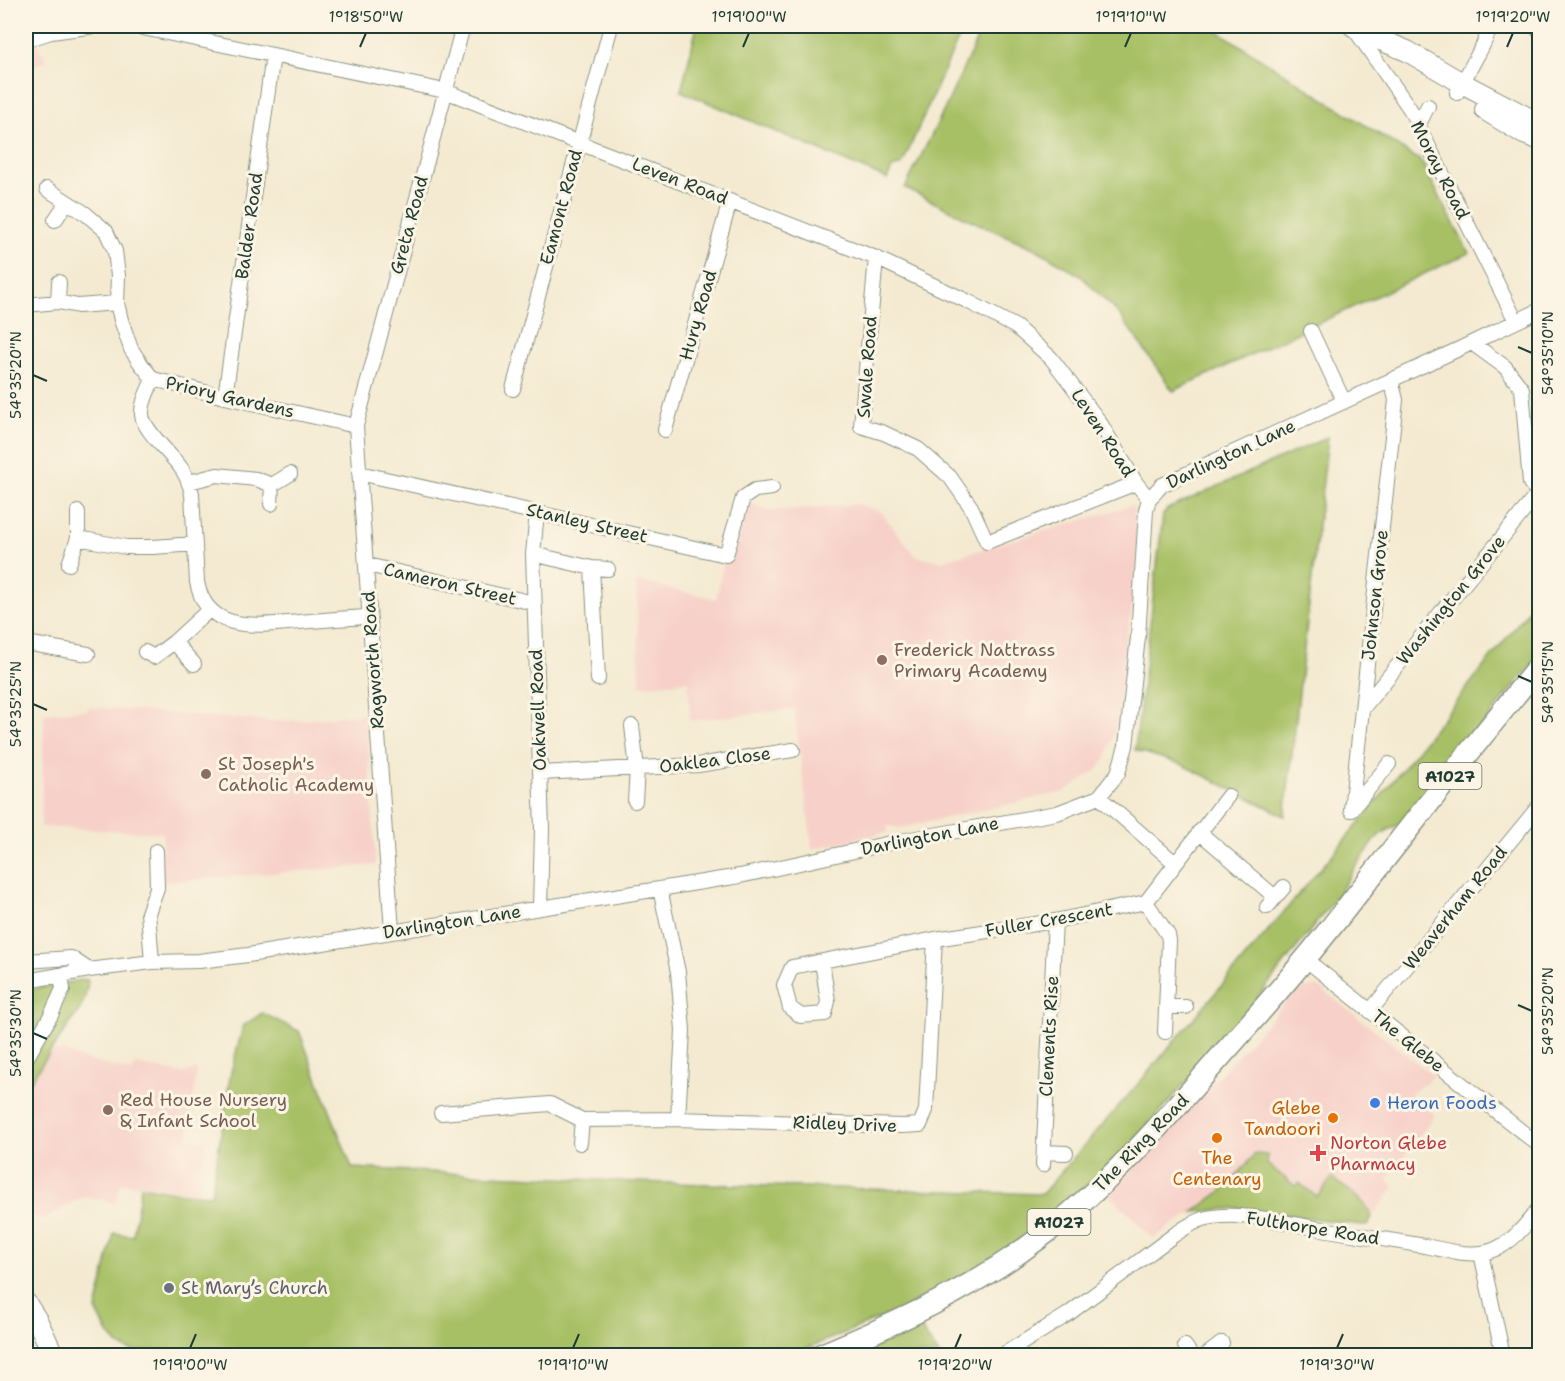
<svg xmlns="http://www.w3.org/2000/svg" width="1565" height="1381" font-family="'Shantell Sans',sans-serif">
<rect width="100%" height="100%" fill="#fcf5e5"/>
<filter id="ink" filterUnits="userSpaceOnUse"><feTurbulence type="fractalNoise" baseFrequency=".0167" numOctaves="2"/><feDisplacementMap in="SourceGraphic" scale="12" xChannelSelector="R" yChannelSelector="G"/><feConvolveMatrix kernelMatrix="1 2 1 2 8 2 1 2 1" color-interpolation-filters="sRGB"/></filter>
<filter id="wash" filterUnits="userSpaceOnUse"><feTurbulence type="fractalNoise" baseFrequency=".008" numOctaves="4" result="noise"/><feDisplacementMap in="SourceGraphic" scale="24" xChannelSelector="R" yChannelSelector="G"/><feGaussianBlur stdDeviation="1.35" result="paint"/><feColorMatrix in="noise" values="0 0 0 0 0 0 0 0 0 0 0 0 0 0 0 0 0 1.4 0 .05"/><feComposite in="paint" operator="in"/></filter>
<g filter="url(#wash)">
<rect width="100%" height="100%" fill="#f4ead1"/>
<!-- built -->
<path fill="#f7d1c9" d="M 26,40 L 36,41 L 46,61 L 26,69 Z
M 749,503 L 772,511 L 857,504 L 873,509 L 881,512 L 916,556 L 941,561 L 1133,505 L 1137,538 L 1140,539 L 1134,599 L 1126,640 L 1116,727 L 1105,760 L 1096,771 L 1064,792 L 901,828 L 888,826 L 887,827 L 888,832 L 812,849 L 794,709 L 690,721 L 688,681 L 640,686 L 636,581 L 716,599 L 728,543 L 737,545 L 742,524 Z
M 88,707 L 270,721 L 291,721 L 366,714 L 376,865 L 161,882 L 163,833 L 41,827 L 44,713 L 88,710 Z
M 1318,986 L 1434,1076 L 1411,1094 L 1435,1115 L 1387,1179 L 1394,1187 L 1372,1217 L 1368,1208 L 1332,1179 L 1317,1198 L 1299,1183 L 1296,1186 L 1267,1164 L 1267,1155 L 1255,1155 L 1227,1187 L 1194,1212 L 1172,1225 L 1153,1239 L 1110,1195 L 1297,990 Z
M 55,1051 L 63,1051 L 86,1060 L 133,1072 L 135,1065 L 181,1073 L 197,1070 L 188,1138 L 206,1141 L 199,1192 L 121,1183 L 116,1203 L 88,1197 L 76,1200 L 46,1219 L 26,1216 L 26,1081 L 44,1059 Z"/>
<!-- green -->
<path fill="#a7c065" stroke="#637e4c" stroke-width="1.5" d="M 697,26 L 964,26 L 902,165 L 892,168 L 887,179 L 681,91 Z
M 983,26 L 1210,26 L 1421,161 L 1469,253 L 1173,391 L 1120,315 L 1081,276 L 1036,249 L 966,218 L 905,188 L 945,108 Z
M 1328,437 L 1285,816 L 1181,764 L 1135,750 L 1163,515 L 1167,509 Z
M 1539,597 L 1539,656 L 1403,822 L 1379,835 L 1356,866 L 1338,895 L 1233,1029 L 1122,1155 L 1037,1227 L 998,1256 L 905,1308 L 788,1356 L 214,1356 L 212,1350 L 132,1351 L 119,1346 L 109,1335 L 96,1310 L 114,1233 L 133,1236 L 141,1186 L 175,1192 L 211,1195 L 231,1072 L 243,1026 L 262,1013 L 299,1031 L 352,1168 L 636,1182 L 1042,1194 L 1139,1083 L 1361,821 Z
M 86,979 L 88,981 C 87,991 85,1000 80,1009 L 26,1087 L 26,990 Z
M 1255,1154 L 1267,1155 L 1267,1164 L 1295,1186 L 1299,1183 L 1317,1197 L 1332,1178 C 1348,1190 1365,1199 1372,1217 L 1368,1226 L 1238,1208 L 1194,1212 L 1227,1187 Z
M 920,1327 L 939,1355 L 854,1355 Z"/>
</g>
<g filter="url(#ink)">
<g fill="none" stroke-linecap="round" stroke-linejoin="round">
<defs>
<path id="street" d="M 119,26 L 138,27 L 445,91 L 876,258 L 969,302 L 1016,327 L 1051,358 L 1099,421 L 1136,483 L 1149,499
M 1533,26 L 1540,30
M 1353,27 L 1410,109 L 1516,321
M 26,40 L 51,32 L 95,26
M 1457,93 L 1483,45 L 1491,26
M 1418,126 L 1428,106
M 47,189 L 86,214 L 106,231 L 115,251 L 118,276 L 117,303 L 121,320 L 131,349 L 141,364 L 153,379 L 225,397 L 356,426
M 55,220 L 67,202
M 876,258 L 861,426 L 884,433 L 918,449 L 950,477 L 971,507 L 987,542 L 1136,483
M 58,302 L 59,282
M 36,304 L 58,302 L 78,306 L 117,303
M 1311,331 L 1344,402
M 1472,343 L 1505,367 L 1522,389 L 1530,483 L 1538,493
M 153,379 C 149,389 141,403 142,415 C 143,430 172,455 181,468 C 187,476 190,485 192,494 L 197,582 C 207,635 259,625 299,622 C 322,620 345,618 368,617
M 513,389 L 611,26
M 225,397 L 273,55
M 665,430 L 730,201
M 359,473 L 726,555 L 743,498 L 755,490 L 772,488
M 189,482 L 217,475 L 256,479 L 272,485
M 271,504 L 272,485 L 290,474
M 537,512 L 533,554 L 542,829 L 540,908
M 78,538 L 126,547 L 153,547 L 195,544
M 533,554 L 592,568 L 598,679
M 69,564 L 78,538 L 78,512
M 367,565 L 534,603
M 592,568 L 608,569
M 174,642 L 194,664
M 26,643 L 88,654
M 145,652 L 154,657 L 174,642 L 209,610
M 1363,708 L 1540,491
M 632,726 L 637,769 L 635,801
M 540,773 L 698,765 L 793,750
M 1099,797 L 1175,863
M 1351,810 L 1396,400 L 1391,380
M 1352,810 L 1351,810 L 1389,764
M 1199,832 L 1275,897
M 660,889 L 678,972 L 683,1030 L 678,1119
M 1146,902 L 1168,935 L 1169,941 L 1165,1032
M 1267,907 L 1284,887
M 392,931 L 356,426 L 463,26
M 1305,959 L 1540,1146
M 26,961 L 71,958 L 89,970
M 152,962 L 148,913 L 157,888 L 156,851
M 822,962 L 828,1001 L 825,1014 L 801,1016 L 790,1008 L 784,985 L 792,967 L 935,939 L 1055,921 L 1146,902 L 1228,796
M 26,981 L 89,970 L 152,962 L 199,961 L 248,955 L 740,876 L 895,842 L 1057,813 L 1099,797 L 1118,773 L 1126,746 L 1138,637 L 1146,510 L 1149,499 L 1162,485 L 1459,349 L 1540,310
M 1167,1007 L 1186,1007
M 1370,1011 L 1540,805
M 26,1059 L 51,1015 L 63,989 L 61,975
M 441,1113 L 550,1104 L 582,1120 L 580,1143
M 582,1120 L 678,1119 L 902,1126 L 920,1125 L 926,1110 L 935,939
M 1044,1152 L 1066,1153
M 1043,1165 L 1055,921
M 1481,1253 L 1503,1356
M 1185,1346 L 1192,1356
M 1001,1356 L 1067,1315 L 1174,1235 C 1183,1229 1193,1222 1203,1219 C 1235,1210 1283,1222 1316,1228 C 1353,1234 1389,1240 1425,1246 C 1446,1250 1472,1258 1493,1250 C 1513,1243 1527,1223 1540,1207
M 1205,1356 L 1222,1343"/>
<path id="secondary" d="M 1353,26 L 1378,39 L 1407,51 L 1462,83 L 1540,124
M 1485,110 L 1524,134 L 1540,140
M 26,1303 L 37,1320 L 54,1356"/>
<path id="primary" d="M 818,1356 C 895,1324 971,1290 1038,1239 C 1107,1187 1164,1121 1221,1056 C 1256,1017 1291,977 1324,936 C 1396,846 1466,754 1540,665"/>
</defs>
<!-- street casing -->
<use href="#street" stroke="#8a9482" stroke-width="16"/>
<!-- secondary casing -->
<use href="#secondary" stroke="#8a9482" stroke-width="22"/>
<!-- primary casing -->
<use href="#primary" stroke="#8a9482" stroke-width="24"/>
<!-- street -->
<use href="#street" stroke="#fff" stroke-width="14"/>
<!-- secondary -->
<use href="#secondary" stroke="#fff" stroke-width="20"/>
<!-- primary -->
<use href="#primary" stroke="#fff" stroke-width="21"/>
</g>
</g>
<!-- ticks -->
<path fill="none" stroke="#1f3d34" stroke-width="2" d="M 360,47 L 366,33M 743,47 L 749,33M 1125,47 L 1131,33M 1507,47 L 1513,33M 1518,347 L 1532,353M 33,375 L 47,381M 1518,676 L 1532,682M 33,704 L 47,710M 1518,1005 L 1532,1011M 33,1033 L 47,1039M 190,1348 L 196,1334M 573,1348 L 579,1334M 955,1348 L 961,1334M 1337,1348 L 1343,1334"/>
<!-- markers -->
<g fill="#8d6e63" stroke="#fcf5e5" stroke-width="2">
<circle cx="882" cy="660" r="6"/>
<circle cx="206" cy="774" r="6"/>
<circle cx="108" cy="1110" r="6"/>
</g>
<circle fill="#3f7fe0" stroke="#fcf5e5" stroke-width="2" cx="1375" cy="1103" r="6"/>
<g fill="#e8710a" stroke="#fcf5e5" stroke-width="2">
<circle cx="1333" cy="1118" r="6"/>
<circle cx="1217" cy="1138" r="6"/>
</g>
<path fill="#e0444e" stroke="#fcf5e5" stroke-width="2" d="M1315 1144h6v6h6v6h-6v6h-6v-6h-6v-6h6z"/>
<circle fill="#6b7280" stroke="#fcf5e5" stroke-width="2" cx="169" cy="1288" r="6"/>
<g text-anchor="middle" stroke-width="6" stroke-linejoin="round" paint-order="stroke">
<!-- shield labels -->
<g fill="#fcf5e5" stroke="#617469" stroke-width="1.5">
<rect x="1418.5" y="763" width="63" height="26" rx="4.5"/>
<rect x="1027.5" y="1209" width="63" height="26" rx="4.5"/>
</g>
<g font-size="16" font-weight="bold" fill="#1f3d34">
<text x="1450" y="782">A1027</text>
<text x="1059" y="1228">A1027</text>
</g>
<!-- street labels -->
<g font-size="18" fill="#1f3d34" stroke="#fcf5e5">
<text transform="translate(1440 170) rotate(63)" y="6">Moray Road</text>
<text transform="translate(680 181) rotate(21)" y="6">Leven Road</text>
<text transform="translate(561 207) rotate(-75)" y="6">Eamont Road</text>
<text transform="translate(409 225) rotate(-75)" y="6">Greta Road</text>
<text transform="translate(249 226) rotate(-82)" y="6">Balder Road</text>
<text transform="translate(698 315) rotate(-74)" y="6">Hury Road</text>
<text transform="translate(867 367) rotate(-86)" y="6">Swale Road</text>
<text transform="translate(230 397) rotate(13)" y="6">Priory Gardens</text>
<text transform="translate(1103 433) rotate(57)" y="6">Leven Road</text>
<text transform="translate(1231 454) rotate(-25)" y="6">Darlington Lane</text>
<text transform="translate(587 523) rotate(13)" y="6">Stanley Street</text>
<text transform="translate(450 584) rotate(13)" y="6">Cameron Street</text>
<text transform="translate(1375 595) rotate(-84)" y="6">Johnson Grove</text>
<text transform="translate(1451 600) rotate(-51)" y="6">Washington Grove</text>
<text transform="translate(373 660) rotate(-94)" y="6">Ragworth Road</text>
<text transform="translate(538 710) rotate(-92)" y="6">Oakwell Road</text>
<text transform="translate(715 760) rotate(-7)" y="6">Oaklea Close</text>
<text transform="translate(930 836) rotate(-11)" y="6">Darlington Lane</text>
<text transform="translate(1455 908) rotate(-51)" y="6">Weaverham Road</text>
<text transform="translate(1049 920) rotate(-10)" y="6">Fuller Crescent</text>
<text transform="translate(452 922) rotate(-9)" y="6">Darlington Lane</text>
<text transform="translate(1049 1036) rotate(-87)" y="6">Clements Rise</text>
<text transform="translate(1408 1041) rotate(39)" y="6">The Glebe</text>
<text transform="translate(845 1124) rotate(2)" y="6">Ridley Drive</text>
<text transform="translate(1141 1143) rotate(-46)" y="6">The Ring Road</text>
<text transform="translate(1313 1228) rotate(9)" y="6">Fulthorpe Road</text>
</g>
<!-- education labels -->
<g font-size="18" fill="#785e54" stroke="#fcf5e5" text-anchor="start">
<text x="894" y="656">Frederick Nattrass<tspan x="894" dy="21">Primary Academy</tspan></text>
<text x="218" y="770">St Joseph's<tspan x="218" dy="21">Catholic Academy</tspan></text>
<text x="120" y="1106">Red House Nursery<tspan x="120" dy="21">&amp; Infant School</tspan></text>
</g>
<!-- shop labels -->
<g font-size="18" fill="#366cbe" stroke="#fcf5e5" text-anchor="start">
<text x="1387" y="1109">Heron Foods</text>
</g>
<!-- food labels -->
<g font-size="18" fill="#c56008" stroke="#fcf5e5" text-anchor="end">
<text x="1321" y="1114">Glebe<tspan x="1321" dy="21">Tandoori</tspan></text>
<text x="1217" y="1164" text-anchor="middle">The<tspan x="1217" dy="21">Centenary</tspan></text>
</g>
<!-- health labels -->
<g font-size="18" fill="#be3a42" stroke="#fcf5e5" text-anchor="start">
<text x="1330" y="1149">Norton Glebe<tspan x="1330" dy="21">Pharmacy</tspan></text>
</g>
<!-- worship labels -->
<g font-size="18" fill="#5b616d" stroke="#fcf5e5" text-anchor="start">
<text x="181" y="1294">St Mary’s Church</text>
</g>
</g>
<!-- margin -->
<rect width="1565" height="1381" fill="none" stroke="#fcf5e5" stroke-width="66"/>
<rect x="33" y="33" width="1499" height="1315" fill="none" stroke="#1f3d34" stroke-width="2"/>
<g font-size="15" text-anchor="middle" fill="#1f3d34">
<text x="366" y="22">1°18'50"W</text>
<text x="749" y="22">1°19'00"W</text>
<text x="1131" y="22">1°19'10"W</text>
<text x="1513" y="22">1°19'20"W</text>
<text transform="translate(1548 353) rotate(-90)" y="5">54°35'10"N</text>
<text transform="translate(16 375) rotate(-90)" y="5">54°35'20"N</text>
<text transform="translate(1548 682) rotate(-90)" y="5">54°35'15"N</text>
<text transform="translate(16 704) rotate(-90)" y="5">54°35'25"N</text>
<text transform="translate(1548 1011) rotate(-90)" y="5">54°35'20"N</text>
<text transform="translate(16 1033) rotate(-90)" y="5">54°35'30"N</text>
<text x="190" y="1370">1°19'00"W</text>
<text x="573" y="1370">1°19'10"W</text>
<text x="955" y="1370">1°19'20"W</text>
<text x="1337" y="1370">1°19'30"W</text>
</g>
</svg>
